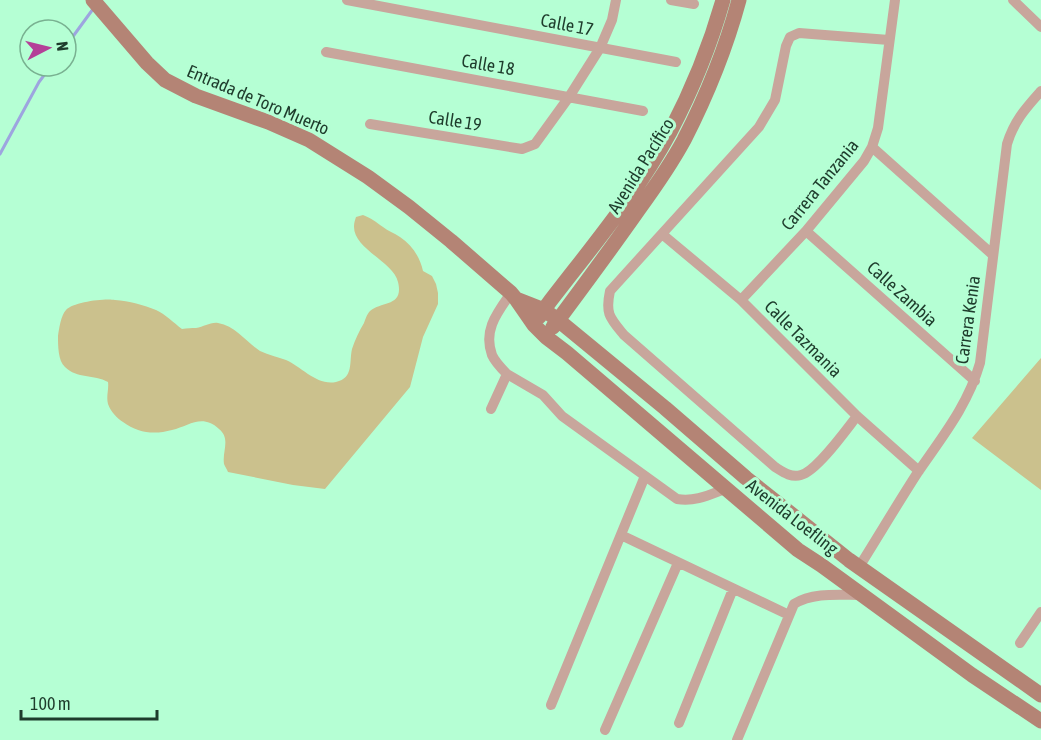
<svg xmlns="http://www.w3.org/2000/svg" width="1041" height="740" font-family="'Asap Condensed',sans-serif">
<rect width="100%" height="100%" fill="#b5ffd4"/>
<!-- green -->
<path fill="#cbc18d" d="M 363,215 C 371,218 376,222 383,227 C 388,231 394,233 400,237 C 412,245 420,257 423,271 L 432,276 L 436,284 L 438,293 L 438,304 L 423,337 L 410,387 L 325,489 L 293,485 L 228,472 C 227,469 225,467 224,464 C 222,451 231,439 219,429 C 202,413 189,426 172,430 C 154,435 138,433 123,422 C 117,418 111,412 108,404 C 106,397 109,389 108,382 C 94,374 77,379 65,367 C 58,361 58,345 58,336 C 59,329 61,315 66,310 C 73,302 105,298 115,300 C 129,301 144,305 156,310 C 165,314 174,323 182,329 C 187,328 192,328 196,328 C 204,327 210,322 218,323 C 236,326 246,342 260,351 C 269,355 278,357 286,360 C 302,367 317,386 336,382 C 354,378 349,362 352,349 C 355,340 359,331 364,323 C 365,320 367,314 370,311 C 382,301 404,307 398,282 C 394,262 353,249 354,226 C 354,223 355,220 356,217 Z
M 1041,358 L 1041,490 L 972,438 Z"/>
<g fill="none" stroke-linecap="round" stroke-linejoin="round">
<!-- stream -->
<path stroke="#9da5df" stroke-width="3" d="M 66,46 L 93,9
M 0,154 L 39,82 L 51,66"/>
<!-- street -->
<path stroke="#c8a69c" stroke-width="10" d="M 347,0 L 676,62
M 671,0 L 694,4
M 1013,0 L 1041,27
M 326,52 L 643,111
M 370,124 L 522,149 L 535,144 L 569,97 L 600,48 L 612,20 L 616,0
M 872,147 L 993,255
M 806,231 L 975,381
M 662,234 L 741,300 L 857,416 L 919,471
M 741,300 L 806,231 L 864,161 L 872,147 L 878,128 L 895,0
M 507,374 L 543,395 L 562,416 L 677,499 C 695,502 709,495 725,489
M 491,409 L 507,374 C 502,369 495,362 492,355 C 483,330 497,313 511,293
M 857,416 C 846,430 817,471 801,475 C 791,478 783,472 775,467 L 624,335 C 610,318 605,314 610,291 L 759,127 L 775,100 L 786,46 L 790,37 L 799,33 L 889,40
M 621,535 L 789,615
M 859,567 C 879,535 898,503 918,472 C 942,437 968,405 980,363 L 1007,144 C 1014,121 1025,109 1041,91
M 1020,643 L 1041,612
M 551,705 L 645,476
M 679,723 L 733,589
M 605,730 L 678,563
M 737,740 L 794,604 C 813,592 839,595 861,595"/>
<!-- secondary -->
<path stroke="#b48475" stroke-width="15" d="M 93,0 L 147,63 L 165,80 L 196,96 L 268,122 L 309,140 L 368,177 L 409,207 L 451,241 L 511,293 L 516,299 L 534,325 L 546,337 L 567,353 L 798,550 L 821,565 L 972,675 L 1041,721
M 516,299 L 544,310 L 558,320 L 665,408 L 746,478 L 849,560 L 1041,695
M 539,317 L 548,304 C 590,249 637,194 670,132 C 692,90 710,46 723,0
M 553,327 C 582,288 611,249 639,209 C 655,187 671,164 684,140 C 707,95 726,48 739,0"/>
</g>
<g text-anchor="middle" stroke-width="6" stroke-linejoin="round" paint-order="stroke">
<!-- street labels -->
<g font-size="18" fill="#1e3c2c" stroke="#b5ffd4">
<text transform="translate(567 25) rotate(11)" y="6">Calle 17</text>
<text transform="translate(488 65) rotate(10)" y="6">Calle 18</text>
<text transform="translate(258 100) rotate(23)" y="6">Entrada de Toro Muerto</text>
<text transform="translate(455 121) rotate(9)" y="6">Calle 19</text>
<text transform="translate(641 166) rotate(-58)" y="6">Avenida Pacífico</text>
<text transform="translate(820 185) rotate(-51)" y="6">Carrera Tanzania</text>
<text transform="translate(902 294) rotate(42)" y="6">Calle Zambia</text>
<text transform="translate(968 320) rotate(-82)" y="6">Carrera Kenia</text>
<text transform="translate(803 339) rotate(45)" y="6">Calle Tazmania</text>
<text transform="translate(792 517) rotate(38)" y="6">Avenida Loefling</text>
</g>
</g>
<!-- north arrow -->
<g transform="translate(48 48) rotate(83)"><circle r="28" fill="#b5ffd4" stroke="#79b191" stroke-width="1.5"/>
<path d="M0-4.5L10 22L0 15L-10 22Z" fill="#b44098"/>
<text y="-9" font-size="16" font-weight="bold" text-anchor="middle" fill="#1e3c2c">N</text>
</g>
<!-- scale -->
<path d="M21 710v9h136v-9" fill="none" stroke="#1e3c2c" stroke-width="3"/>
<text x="30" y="710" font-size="18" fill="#1e3c2c" stroke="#b5ffd4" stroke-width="4.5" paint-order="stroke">100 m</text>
</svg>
